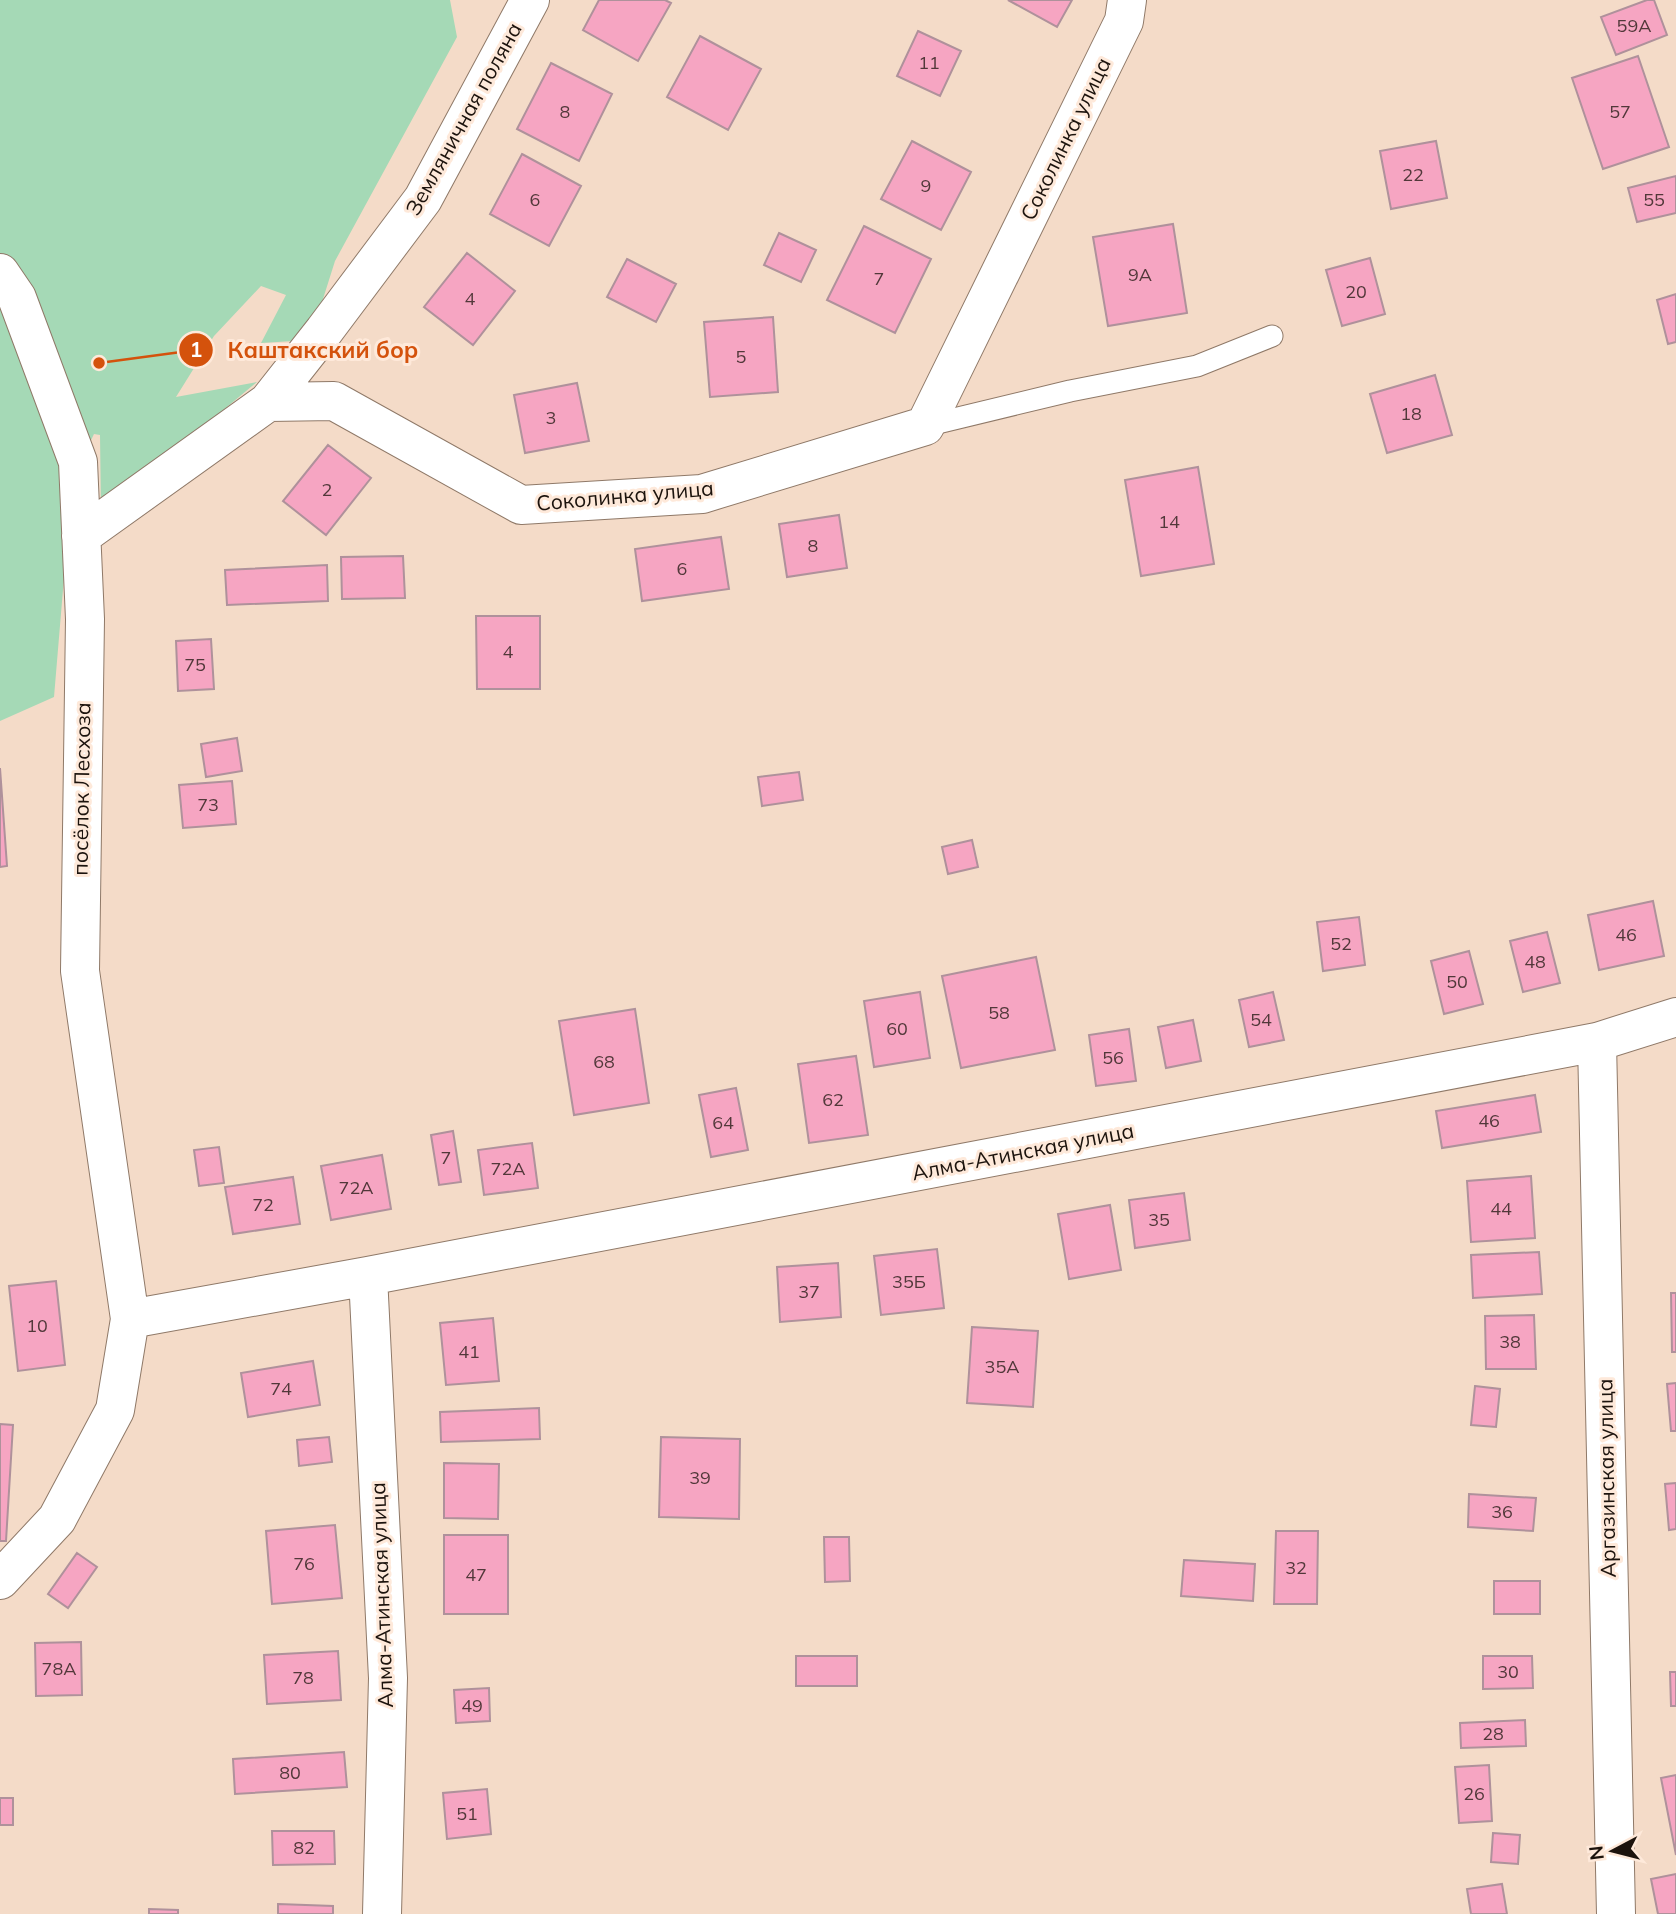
<svg xmlns="http://www.w3.org/2000/svg" width="1676" height="1914" font-family="Mulish,sans-serif">
<rect width="100%" height="100%" fill="#f4dbc8"/>
<!-- green -->
<path fill="#a5d9b6" d="M 0,0 L 450,0 L 457,37 L 335,261 L 310,340 L 261,343 L 286,295 L 261,286 L 214,336 L 176,397 L 257,382 L 101,512 L 100,435 L 94,434 L 60,504 L 67,542 L 54,697 L 0,721 Z"/>
<!-- building -->
<path fill="#f6a5c2" stroke="#af919b" stroke-width="2" d="M 599,0 L 665,0 L 671,3 L 638,61 L 583,30 Z
M 1008,0 L 1072,0 L 1057,27 Z
M 1647,0 L 1654,0 L 1667,35 L 1616,55 L 1601,17 Z
M 918,31 L 961,51 L 940,96 L 897,76 Z
M 700,36 L 761,69 L 728,130 L 667,97 Z
M 1638,56 L 1669,147 L 1603,169 L 1572,78 Z
M 551,63 L 612,94 L 579,161 L 517,129 Z
M 912,141 L 971,172 L 941,230 L 881,199 Z
M 1436,141 L 1447,198 L 1391,209 L 1380,151 Z
M 522,154 L 581,186 L 549,246 L 490,214 Z
M 1676,176 L 1676,213 L 1637,222 L 1628,188 Z
M 1173,224 L 1187,313 L 1108,326 L 1093,237 Z
M 864,226 L 931,259 L 895,333 L 827,300 Z
M 779,233 L 816,250 L 801,282 L 764,265 Z
M 467,253 L 515,291 L 473,345 L 424,307 Z
M 1370,258 L 1385,314 L 1342,326 L 1326,270 Z
M 627,259 L 676,284 L 656,322 L 607,297 Z
M 1676,294 L 1676,342 L 1668,344 L 1657,300 Z
M 773,317 L 778,392 L 710,397 L 704,322 Z
M 1435,375 L 1452,435 L 1387,453 L 1370,394 Z
M 577,383 L 589,441 L 525,453 L 514,395 Z
M 328,445 L 371,478 L 326,535 L 283,501 Z
M 1198,467 L 1214,564 L 1141,576 L 1125,480 Z
M 839,515 L 847,568 L 787,577 L 779,524 Z
M 721,537 L 729,589 L 642,601 L 635,549 Z
M 403,556 L 405,598 L 342,599 L 341,557 Z
M 327,565 L 328,601 L 227,605 L 225,570 Z
M 476,616 L 540,616 L 540,689 L 477,689 Z
M 211,639 L 214,689 L 178,691 L 176,641 Z
M 237,738 L 242,771 L 206,777 L 201,744 Z
M 0,768 L 7,866 L 0,867 Z
M 799,772 L 803,800 L 762,806 L 758,777 Z
M 232,781 L 236,824 L 183,828 L 179,785 Z
M 972,840 L 978,867 L 948,874 L 942,847 Z
M 1653,901 L 1664,956 L 1599,970 L 1588,915 Z
M 1359,917 L 1365,965 L 1323,971 L 1317,922 Z
M 1547,932 L 1560,983 L 1523,992 L 1510,941 Z
M 1469,951 L 1483,1004 L 1444,1014 L 1431,961 Z
M 1036,957 L 1055,1050 L 961,1068 L 942,976 Z
M 920,992 L 930,1058 L 874,1067 L 864,1001 Z
M 1273,992 L 1284,1040 L 1249,1047 L 1239,1000 Z
M 635,1009 L 649,1103 L 574,1115 L 559,1021 Z
M 1193,1020 L 1201,1061 L 1166,1068 L 1158,1027 Z
M 1129,1029 L 1136,1081 L 1096,1086 L 1089,1035 Z
M 856,1056 L 868,1135 L 809,1143 L 798,1064 Z
M 736,1088 L 748,1150 L 711,1157 L 699,1095 Z
M 1535,1095 L 1541,1132 L 1442,1148 L 1436,1111 Z
M 453,1131 L 461,1182 L 439,1185 L 431,1135 Z
M 532,1143 L 538,1188 L 484,1195 L 478,1150 Z
M 219,1147 L 224,1183 L 199,1186 L 194,1150 Z
M 382,1155 L 391,1209 L 331,1220 L 321,1166 Z
M 1531,1176 L 1535,1238 L 1471,1242 L 1467,1181 Z
M 293,1177 L 300,1224 L 233,1234 L 225,1187 Z
M 1184,1193 L 1190,1240 L 1135,1248 L 1129,1200 Z
M 1110,1205 L 1121,1270 L 1069,1279 L 1058,1214 Z
M 937,1249 L 944,1308 L 881,1315 L 874,1256 Z
M 1539,1252 L 1542,1294 L 1473,1298 L 1471,1255 Z
M 838,1263 L 841,1317 L 780,1322 L 777,1267 Z
M 56,1281 L 65,1365 L 18,1371 L 9,1286 Z
M 1671,1293 L 1676,1293 L 1676,1352 L 1672,1352 Z
M 1534,1315 L 1536,1369 L 1486,1369 L 1485,1316 Z
M 493,1318 L 499,1381 L 446,1385 L 440,1323 Z
M 972,1327 L 1038,1331 L 1033,1407 L 967,1403 Z
M 313,1361 L 320,1405 L 248,1417 L 241,1373 Z
M 1676,1383 L 1676,1431 L 1671,1431 L 1667,1384 Z
M 1475,1386 L 1500,1389 L 1496,1427 L 1471,1425 Z
M 539,1408 L 540,1439 L 441,1442 L 440,1412 Z
M 0,1424 L 13,1425 L 6,1541 L 0,1541 Z
M 329,1437 L 332,1462 L 299,1466 L 297,1440 Z
M 661,1437 L 740,1439 L 739,1519 L 659,1517 Z
M 444,1463 L 499,1464 L 498,1519 L 444,1518 Z
M 1676,1483 L 1676,1529 L 1669,1530 L 1665,1484 Z
M 1469,1494 L 1536,1498 L 1533,1531 L 1468,1527 Z
M 335,1525 L 342,1598 L 272,1604 L 266,1531 Z
M 1276,1531 L 1318,1531 L 1317,1604 L 1274,1604 Z
M 444,1535 L 508,1535 L 508,1614 L 444,1614 Z
M 824,1537 L 849,1537 L 850,1581 L 825,1582 Z
M 77,1553 L 97,1567 L 68,1608 L 48,1594 Z
M 1184,1560 L 1255,1564 L 1253,1601 L 1181,1596 Z
M 1494,1581 L 1540,1581 L 1540,1614 L 1494,1614 Z
M 81,1642 L 82,1695 L 36,1696 L 35,1643 Z
M 338,1651 L 341,1700 L 267,1704 L 264,1655 Z
M 796,1656 L 857,1656 L 857,1686 L 796,1686 Z
M 1483,1656 L 1532,1656 L 1533,1688 L 1483,1689 Z
M 1670,1672 L 1676,1672 L 1676,1706 L 1671,1706 Z
M 489,1688 L 490,1721 L 456,1723 L 454,1690 Z
M 1525,1720 L 1526,1746 L 1461,1748 L 1460,1723 Z
M 344,1752 L 347,1787 L 235,1794 L 233,1759 Z
M 1489,1765 L 1492,1821 L 1459,1823 L 1455,1767 Z
M 1676,1775 L 1676,1855 L 1661,1778 Z
M 487,1789 L 491,1834 L 447,1839 L 443,1793 Z
M 0,1798 L 13,1798 L 13,1825 L 0,1825 Z
M 272,1831 L 334,1831 L 335,1864 L 273,1865 Z
M 1493,1833 L 1520,1835 L 1518,1864 L 1491,1862 Z
M 1676,1874 L 1676,1914 L 1658,1914 L 1651,1879 Z
M 1502,1884 L 1507,1914 L 1471,1914 L 1467,1889 Z
M 278,1904 L 333,1906 L 333,1914 L 278,1914 Z
M 149,1909 L 178,1910 L 178,1914 L 149,1914 Z"/>
<g fill="none" stroke-linecap="round" stroke-linejoin="round">
<defs>
<path id="lane" d="M 925,426 L 1070,391 L 1197,366 L 1272,336"/>
<path id="street" d="M 0,273 L 17,298 L 78,462 L 85,619 L 80,971 L 130,1319 L 115,1410 L 57,1519 L 0,1580
M 268,402 L 324,331 L 423,199 L 530,0
M 81,536 L 268,402 L 334,401 L 521,505 L 702,494 L 925,426 L 1124,21 L 1127,0
M 1597,1042 L 1616,1914
M 368,1276 L 388,1678 L 382,1914
M 130,1319 L 368,1276 L 1597,1042 L 1676,1017"/>
</defs>
<!-- lane casing -->
<use href="#lane" stroke="#8f7968" stroke-width="23"/>
<!-- street casing -->
<use href="#street" stroke="#8f7968" stroke-width="40"/>
<!-- lane -->
<use href="#lane" stroke="#fff" stroke-width="21"/>
<!-- street -->
<use href="#street" stroke="#fff" stroke-width="38"/>
</g>
<g text-anchor="middle" stroke-width="6" stroke-linejoin="round" paint-order="stroke">
<!-- number labels -->
<g font-size="18" fill="#52383a">
<text x="1634" y="32">59А</text>
<text x="929" y="69">11</text>
<text x="565" y="118">8</text>
<text x="1620" y="118">57</text>
<text x="1413" y="181">22</text>
<text x="926" y="192">9</text>
<text x="535" y="206">6</text>
<text x="1654" y="206">55</text>
<text x="1140" y="281">9А</text>
<text x="879" y="285">7</text>
<text x="1356" y="298">20</text>
<text x="470" y="305">4</text>
<text x="741" y="363">5</text>
<text x="1411" y="420">18</text>
<text x="551" y="424">3</text>
<text x="327" y="496">2</text>
<text x="1169" y="528">14</text>
<text x="813" y="552">8</text>
<text x="682" y="575">6</text>
<text x="508" y="658">4</text>
<text x="195" y="671">75</text>
<text x="208" y="811">73</text>
<text x="1626" y="941">46</text>
<text x="1341" y="950">52</text>
<text x="1535" y="968">48</text>
<text x="1457" y="988">50</text>
<text x="999" y="1019">58</text>
<text x="1261" y="1026">54</text>
<text x="897" y="1035">60</text>
<text x="1113" y="1064">56</text>
<text x="604" y="1068">68</text>
<text x="833" y="1106">62</text>
<text x="1489" y="1127">46</text>
<text x="723" y="1129">64</text>
<text x="446" y="1164">7</text>
<text x="508" y="1175">72А</text>
<text x="356" y="1194">72А</text>
<text x="263" y="1211">72</text>
<text x="1501" y="1215">44</text>
<text x="1159" y="1226">35</text>
<text x="909" y="1288">35Б</text>
<text x="809" y="1298">37</text>
<text x="37" y="1332">10</text>
<text x="1510" y="1348">38</text>
<text x="469" y="1358">41</text>
<text x="1002" y="1373">35А</text>
<text x="281" y="1395">74</text>
<text x="700" y="1484">39</text>
<text x="1502" y="1518">36</text>
<text x="304" y="1570">76</text>
<text x="1296" y="1574">32</text>
<text x="476" y="1581">47</text>
<text x="59" y="1675">78А</text>
<text x="1508" y="1678">30</text>
<text x="303" y="1684">78</text>
<text x="472" y="1712">49</text>
<text x="1493" y="1740">28</text>
<text x="290" y="1779">80</text>
<text x="1474" y="1800">26</text>
<text x="467" y="1820">51</text>
<text x="304" y="1854">82</text>
</g>
<!-- street labels -->
<g font-size="21" fill="#1c130d" stroke="#fee9da">
<text transform="translate(464 119) rotate(-61)" y="7">Земляничная поляна</text>
<text transform="translate(1066 139) rotate(-64)" y="7">Соколинка улица</text>
<text transform="translate(625 496) rotate(-5)" y="7">Соколинка улица</text>
<text transform="translate(82 789) rotate(-89)" y="7">посёлок Лесхоза</text>
<text transform="translate(1023 1152) rotate(-11)" y="7">Алма-Атинская улица</text>
<text transform="translate(1607 1478) rotate(-91)" y="7">Аргазинская улица</text>
<text transform="translate(382 1595) rotate(-92)" y="7">Алма-Атинская улица</text>
</g>
</g>
<!-- callouts -->
<path fill="none" stroke="#d4520c" stroke-width="2.5" d="M99 363L196 350"/>
<g fill="#d4520c" stroke="#fee9da" stroke-width="2.5">
<circle cx="99" cy="363" r="7"/>
<circle cx="196" cy="350" r="18"/>
</g>
<g font-size="21" text-anchor="middle" font-weight="bold" fill="#fff">
<text x="196" y="357">1</text>
</g>
<g font-size="23" text-anchor="middle" font-weight="bold" fill="#d4520c" stroke="#fee9da" stroke-width="6" stroke-linejoin="round" paint-order="stroke">
<text x="323" y="358">Каштакский бор</text>
</g>
<!-- north arrow -->
<g transform="translate(1613 1851) rotate(263)" stroke="#fee9da" stroke-width="5" paint-order="stroke">
<path d="M0-5L12 26L0 18L-12 26Z" fill="#1c130d"/>
<text y="-10" font-size="19" font-weight="bold" text-anchor="middle" fill="#1c130d">N</text>
</g>
</svg>
